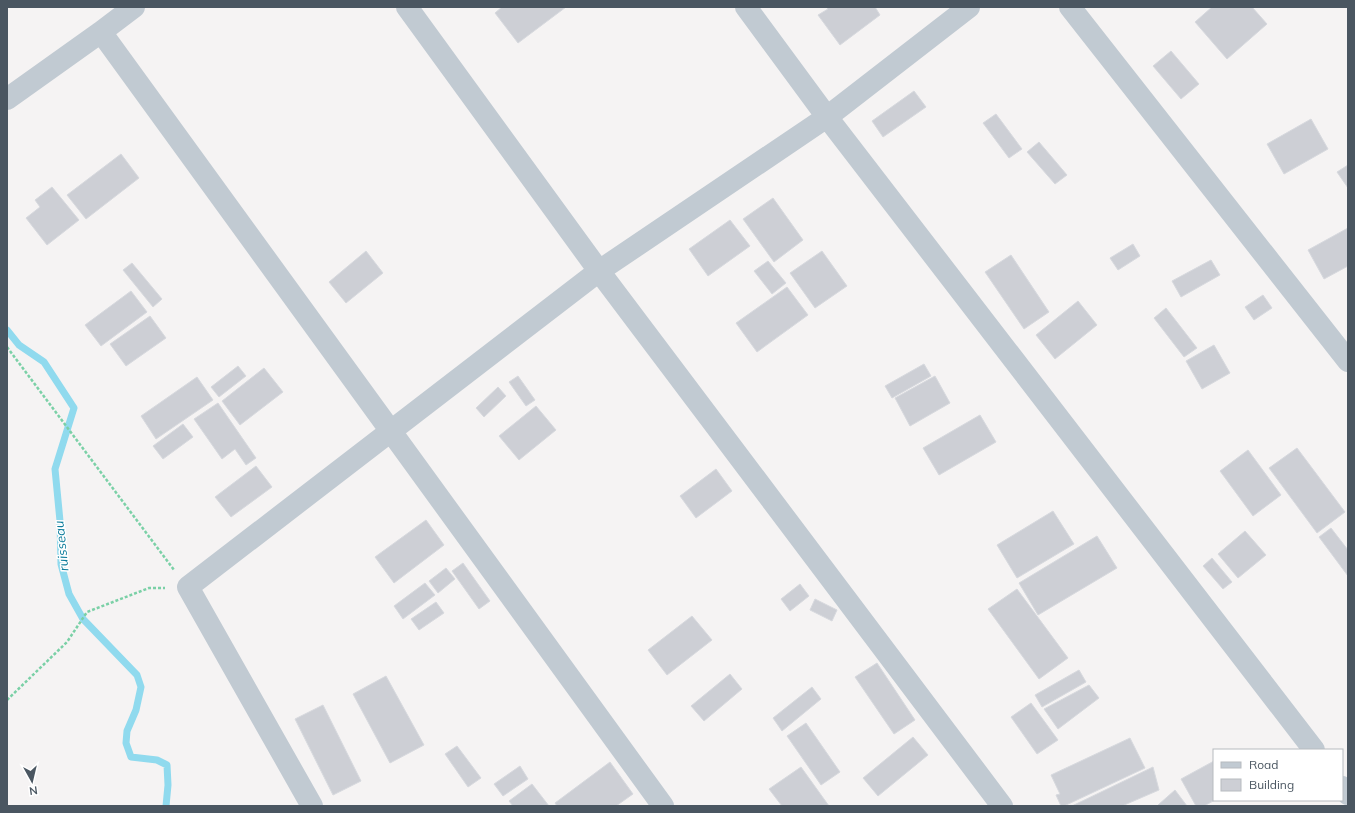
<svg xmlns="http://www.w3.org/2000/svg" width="1355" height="813" font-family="Mulish,sans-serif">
<rect width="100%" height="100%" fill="#f5f3f3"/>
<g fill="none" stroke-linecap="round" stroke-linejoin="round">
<!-- stream -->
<path stroke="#90daee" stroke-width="7" d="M 7,330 L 19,345 L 44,362 L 74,408 L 55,469 L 60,521 L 61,564 L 69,594 L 83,619 L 137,675 L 141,687 L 136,710 L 127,731 L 126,743 L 131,757 L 157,760 L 167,765 L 168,785 L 166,806"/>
</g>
<!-- building -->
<path fill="#cdcfd5" stroke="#d7d9de" d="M 502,7 L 566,7 L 518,43 L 495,13 Z
M 826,7 L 875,7 L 880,15 L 840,45 L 818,15 L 828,9 Z
M 1212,7 L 1252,7 L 1267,24 L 1227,59 L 1195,22 Z
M 1171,51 L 1199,84 L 1181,99 L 1153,66 Z
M 914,91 L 926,107 L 883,137 L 872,121 Z
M 996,114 L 1022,149 L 1009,158 L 983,123 Z
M 1311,119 L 1328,149 L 1284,174 L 1267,144 Z
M 1039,142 L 1067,175 L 1055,184 L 1027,152 Z
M 121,154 L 139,178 L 86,219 L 67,195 Z
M 1348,165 L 1348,188 L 1337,172 Z
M 52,187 L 79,220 L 47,245 L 26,218 L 40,207 L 35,200 Z
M 773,198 L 803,240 L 774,262 L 743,219 Z
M 730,220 L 750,246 L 708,276 L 689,249 Z
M 1348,228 L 1348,266 L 1324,279 L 1308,250 Z
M 1133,244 L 1140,256 L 1118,270 L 1110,258 Z
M 366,251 L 383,273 L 346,303 L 329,282 Z
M 822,251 L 847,286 L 815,308 L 790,273 Z
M 1011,255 L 1049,312 L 1024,329 L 985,272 Z
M 1211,260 L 1220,275 L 1181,297 L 1172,281 Z
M 768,261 L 786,283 L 772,294 L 754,271 Z
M 132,263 L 162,299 L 153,307 L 123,270 Z
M 787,287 L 808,315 L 757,352 L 736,323 Z
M 131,291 L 147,312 L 101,346 L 85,325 Z
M 1263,295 L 1272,308 L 1254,320 L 1245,307 Z
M 1078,301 L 1097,325 L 1055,359 L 1036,335 Z
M 1166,308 L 1197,348 L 1184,357 L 1154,318 Z
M 150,316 L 166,338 L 126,366 L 110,344 Z
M 1214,345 L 1230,373 L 1202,389 L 1186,361 Z
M 924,364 L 931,376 L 892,398 L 885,386 Z
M 238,366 L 246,376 L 219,397 L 211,387 Z
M 264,368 L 283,392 L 240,425 L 222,401 Z
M 518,376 L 535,400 L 526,406 L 509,382 Z
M 935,376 L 950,403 L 910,426 L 895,398 Z
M 197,377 L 213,400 L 156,439 L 141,416 Z
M 498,387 L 506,396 L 484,417 L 476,408 Z
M 218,403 L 256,458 L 246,465 L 235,449 L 222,459 L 194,419 Z
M 536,406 L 556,430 L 519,460 L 499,436 Z
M 980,415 L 996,442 L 939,475 L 923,448 Z
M 183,424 L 193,437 L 163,459 L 153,446 Z
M 1297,448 L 1345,512 L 1317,533 L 1269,468 Z
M 1248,450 L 1281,495 L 1253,516 L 1220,471 Z
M 256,466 L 272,487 L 231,517 L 215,497 Z
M 716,469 L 732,491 L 696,518 L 680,496 Z
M 1053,511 L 1074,544 L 1017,578 L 997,545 Z
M 426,520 L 444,545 L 394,583 L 375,557 Z
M 1331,528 L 1348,550 L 1348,576 L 1319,537 Z
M 1245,531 L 1266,555 L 1238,578 L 1218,554 Z
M 1097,536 L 1117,568 L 1038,615 L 1019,583 Z
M 1212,558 L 1232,582 L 1223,589 L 1203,566 Z
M 463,563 L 490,601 L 479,609 L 452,571 Z
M 446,568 L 455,579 L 438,593 L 429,581 Z
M 425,583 L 435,595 L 403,619 L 394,606 Z
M 800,584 L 809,596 L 790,611 L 781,599 Z
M 1017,589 L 1068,658 L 1039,679 L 988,609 Z
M 815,599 L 837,610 L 832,621 L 810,610 Z
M 436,602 L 444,613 L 419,630 L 411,619 Z
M 692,616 L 712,640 L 667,675 L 648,650 Z
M 877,663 L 915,720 L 894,734 L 855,677 Z
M 1079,670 L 1086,682 L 1042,707 L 1035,695 Z
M 730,674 L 742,689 L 704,721 L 691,706 Z
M 386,676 L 424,745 L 390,763 L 353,694 Z
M 1089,685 L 1099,698 L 1058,729 L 1044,709 Z
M 812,687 L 821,699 L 782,731 L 773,718 Z
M 1031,703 L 1058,740 L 1037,754 L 1011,717 Z
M 323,705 L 361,781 L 333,795 L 295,719 Z
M 806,723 L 840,772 L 821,785 L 787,736 Z
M 913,737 L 928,755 L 878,796 L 863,778 Z
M 1130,738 L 1145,768 L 1064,806 L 1061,806 L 1056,795 L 1060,794 L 1051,775 Z
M 457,746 L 481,778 L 468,787 L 445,754 Z
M 1214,761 L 1215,800 L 1204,806 L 1196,806 L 1181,779 Z
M 610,762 L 633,794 L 616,806 L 557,806 L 555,803 Z
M 520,766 L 528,779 L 503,796 L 494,784 Z
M 801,767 L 829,806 L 782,806 L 769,789 Z
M 1153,767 L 1159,790 L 1122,806 L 1072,806 Z
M 532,784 L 549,806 L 513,806 L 509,801 Z
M 1175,790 L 1187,806 L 1159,806 L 1158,805 Z"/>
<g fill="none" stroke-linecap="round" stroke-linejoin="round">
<!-- path -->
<path stroke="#7ad0a6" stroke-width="2.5" stroke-dasharray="3 2" stroke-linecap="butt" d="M 7,347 L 174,570
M 7,700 L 67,642 L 87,612 L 149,588 L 165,588"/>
<!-- minor -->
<path stroke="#c1cad2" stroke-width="22" d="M 134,7 L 101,32 L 663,806
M 407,7 L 599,271 L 1002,806
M 746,7 L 827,117 L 1314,750
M 1070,7 L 1348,361
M 7,99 L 101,32
M 1342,787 L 1348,794
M 312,806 L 188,587 L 599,271 L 827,117 L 969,7"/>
</g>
<g text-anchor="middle" stroke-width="3" stroke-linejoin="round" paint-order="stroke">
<!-- water labels -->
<g font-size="13" font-style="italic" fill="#0c7c9b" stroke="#fff">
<text transform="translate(61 546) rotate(-96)" y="5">ruisseau</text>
</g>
</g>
<!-- border -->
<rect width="1355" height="813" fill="none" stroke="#4a5661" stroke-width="16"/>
<!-- legend -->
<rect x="1213" y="749" width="130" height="52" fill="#ffffff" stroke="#b7bbc0"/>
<rect x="1221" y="762" width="20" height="6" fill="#c1cad2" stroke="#b7bbc0"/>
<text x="1249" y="769" font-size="12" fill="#4a5661">Road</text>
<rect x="1221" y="779" width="20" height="12" fill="#cdcfd5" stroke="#b7bbc0"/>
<text x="1249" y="789" font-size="12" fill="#4a5661">Building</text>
<!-- north arrow -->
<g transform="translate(32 781) rotate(172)" stroke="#ffffff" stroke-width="3" paint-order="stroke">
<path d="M0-3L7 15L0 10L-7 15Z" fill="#4a5661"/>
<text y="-6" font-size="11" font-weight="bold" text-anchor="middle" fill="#4a5661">N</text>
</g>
</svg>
